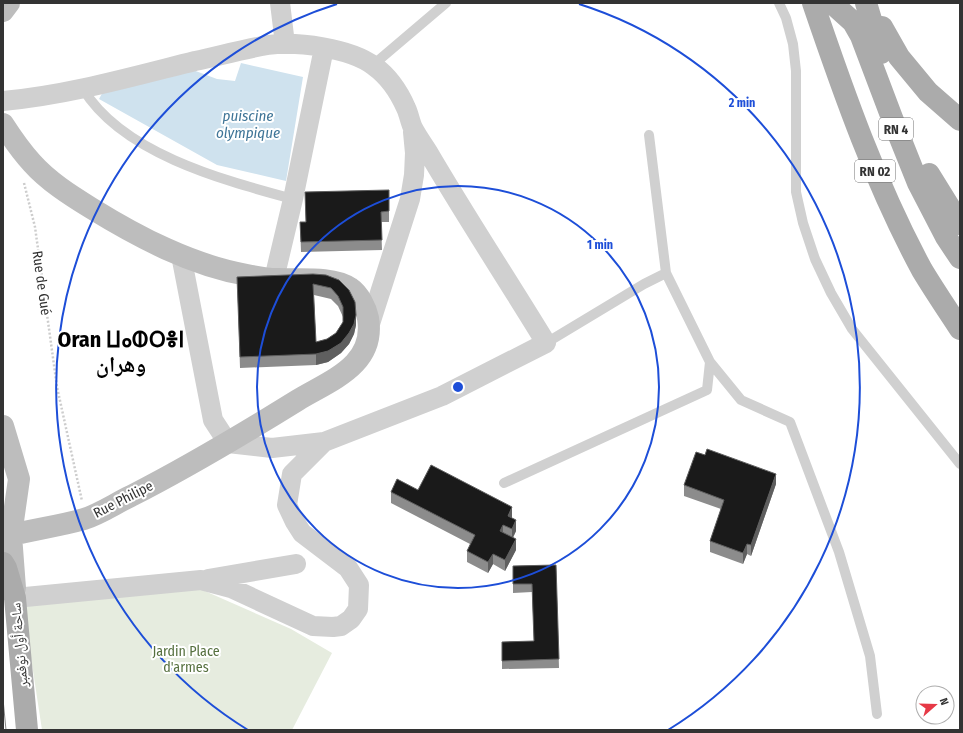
<svg xmlns="http://www.w3.org/2000/svg" width="963" height="733" font-family="'Fira Sans Condensed','Noto Naskh Arabic','Noto Sans Tifinagh',sans-serif">
<rect width="100%" height="100%" fill="#fff"/>
<!-- green -->
<path fill="#e6ecdf" d="M 198,588 L 291,629 L 332,653 L 292,730 L 42,730 L 23,605 Z"/>
<!-- water -->
<path fill="#cfe2ee" d="M 241,63 L 303,77 L 286,181 L 217,165 L 99,99 L 105,88 L 193,70 L 217,79 L 235,81 Z"/>
<g fill="none" stroke-linecap="round" stroke-linejoin="round">
<!-- path -->
<path stroke="#cdcdcd" stroke-width="2.5" stroke-dasharray="2 2" stroke-linecap="butt" d="M 24,183 L 35,227 L 57,387 L 82,501"/>
<!-- lane -->
<path stroke="#d0d0d0" stroke-width="10" d="M 779,3 L 786,18 L 793,44 L 796,71 L 796,192 L 803,223 L 815,259 L 831,293 L 852,329 L 960,464
M 373,65 L 446,3
M 83,89 C 123,154 223,180 293,199
M 649,135 L 666,273 L 710,362 L 741,400 L 790,422 L 839,552 L 870,656 L 877,714
M 546,343 L 644,284 L 666,273
M 504,483 L 707,390 L 710,362"/>
<!-- street -->
<path stroke="#d0d0d0" stroke-width="20" d="M 280,3 L 285,44
M 3,101 C 68,95 131,77 195,61 C 219,56 243,49 268,45 C 297,41 350,48 374,66 C 388,76 399,92 406,108 C 409,114 410,122 413,128 C 417,136 423,144 428,152 C 466,217 507,279 546,343 L 442,396 L 324,442 L 292,474 L 287,505 L 295,522 L 302,533 L 348,568 L 359,585 L 358,609 L 351,619 L 341,626 L 333,627 L 313,626 L 231,588 L 201,580 L 15,598
M 181,255 L 213,420 L 228,443 L 272,448 L 324,442
M 274,279 L 293,199 L 324,48
M 369,327 L 410,199 L 414,175 L 415,153 L 413,132
M 208,579 L 296,564"/>
<!-- secondary -->
<path stroke="#bdbdbd" stroke-width="22" d="M 3,11 L 9,3
M 3,124 C 12,138 21,151 32,163 C 48,181 70,195 91,208 C 138,237 191,265 247,275 C 257,277 267,279 277,279 C 298,280 333,276 350,288 C 359,294 366,308 368,318 C 376,365 331,380 298,400 C 243,434 188,467 131,496 C 116,503 100,514 84,519 C 60,526 35,529 11,535 L 3,534
M 3,426 L 19,479 L 11,535 L 15,588"/>
<!-- primary -->
<path stroke="#ababab" stroke-width="22" d="M 813,3 C 844,94 876,185 922,270 C 934,290 947,309 960,329
M 832,3 L 853,22 L 861,36 L 892,118 L 918,183 L 946,237 L 960,258
M 866,3 L 881,53
M 882,27 L 899,57 L 928,92 L 960,120
M 929,174 L 960,224
M 3,563 L 6,568 L 15,598 L 27,730"/>
<!-- tram -->
<path stroke="#888" stroke-width="1" d="M 3,699 L 6,730"/>
</g>
<!-- wall -->
<path fill="#8c8c8c" fill-rule="evenodd" d="M 305,192 L 389,211 L 389,222 L 381,222 L 382,250 L 301,252 L 300,222 L 306,222 Z
M 326,275 L 356,325 L 354,334 L 349,344 L 341,353 L 328,362 L 316,365 L 240,368 L 237,277 ZM 314,295 L 331,299 L 338,306 L 343,317 L 343,322 L 336,333 L 327,339 L 316,342 Z
M 776,484 L 751,556 L 747,554 L 743,564 L 710,552 L 710,541 L 721,509 L 684,496 L 684,485 Z
M 418,490 L 512,518 L 516,531 L 513,538 L 516,550 L 505,571 L 493,564 L 488,573 L 467,562 L 467,551 L 470,544 L 391,503 L 391,492 Z
M 556,565 L 559,668 L 502,669 L 502,642 L 534,641 L 532,592 L 513,593 L 513,566 Z"/>
<!-- shaded-wall -->
<path fill="#5f5f5f" d="M 356,315 L 356,325 L 354,334 L 349,344 L 341,353 L 328,362 L 316,365 L 316,354 Z
M 776,474 L 776,484 L 751,556 L 751,545 Z
M 512,507 L 512,518 L 508,527 L 508,516 Z
M 516,520 L 516,531 L 512,539 L 512,529 Z
M 503,525 L 503,535 L 500,531 Z
M 516,539 L 516,550 L 505,571 L 505,560 Z
M 747,544 L 747,554 L 743,564 L 743,553 Z
M 493,554 L 493,564 L 488,573 L 488,562 Z"/>
<!-- building -->
<path fill="#1a1a1a" stroke="#5f5f5f" fill-rule="evenodd" d="M 389,190 L 389,211 L 381,212 L 382,240 L 301,242 L 300,222 L 306,222 L 305,192 Z
M 313,274 L 326,275 L 339,280 L 349,290 L 355,302 L 356,315 L 354,324 L 349,333 L 341,343 L 328,351 L 316,354 L 240,357 L 237,277 ZM 313,284 L 331,288 L 338,296 L 343,307 L 343,322 L 336,333 L 327,339 L 316,342 Z
M 707,449 L 776,474 L 751,545 L 747,544 L 743,553 L 710,541 L 724,500 L 684,485 L 696,452 L 705,455 Z
M 431,465 L 512,507 L 508,516 L 516,520 L 512,529 L 503,525 L 500,531 L 516,539 L 505,560 L 493,554 L 488,562 L 467,551 L 475,535 L 391,492 L 397,479 L 418,490 Z
M 556,565 L 559,659 L 502,661 L 502,642 L 534,641 L 532,584 L 513,584 L 513,566 Z"/>
<!-- distance rings -->
<g fill="none" stroke="#1d4ed8" stroke-width="2">
<circle cx="458" cy="387" r="201"/>
<path d="M248 730A402 402 0 0 1 337 4M579 4A402 402 0 0 1 668 730"/>
</g>
<g text-anchor="middle" stroke-width="4" stroke-linejoin="round" paint-order="stroke">
<!-- shield labels -->
<g fill="#fff" stroke="#707070" stroke-width="1">
<rect x="879" y="118" width="34" height="22" rx="3"/>
<rect x="855" y="160" width="40" height="22" rx="3"/>
</g>
<g font-size="13" font-weight="bold" fill="#333">
<text x="896" y="134">RN 4</text>
<text x="875" y="176">RN 02</text>
</g>
<!-- street labels -->
<g font-size="14" fill="#333" stroke="#fff">
<text transform="translate(42 283) rotate(82)" y="5">Rue de Gué</text>
<text transform="translate(123 499) rotate(-27)" y="5">Rue Philipe</text>
<text transform="translate(19 645) rotate(-95)" y="5">ساحة أول نوفمبر</text>
</g>
<!-- park labels -->
<g font-size="14" fill="#56703f" stroke="#fff">
<text x="186" y="656">Jardin Place<tspan x="186" dy="16">d'armes</tspan></text>
</g>
<!-- water labels -->
<g font-size="15" font-style="italic" fill="#3f7597" stroke="#fff">
<text x="248" y="121">puiscine<tspan x="248" dy="17">olympique</tspan></text>
</g>
<!-- town labels -->
<g font-size="22" font-weight="bold" fill="#000" stroke="#fff">
<text x="121" y="347">Oran ⵡⴰⵀⵔⴻⵏ<tspan x="121" dy="25">وهران</tspan></text>
</g>
</g>
<circle cx="458" cy="387" r="6" fill="#1d4ed8" stroke="#fff" stroke-width="2"/>
<g font-size="12" text-anchor="middle" font-weight="bold" fill="#1d4ed8" stroke="#fff" stroke-width="4" stroke-linejoin="round" paint-order="stroke">
<text x="742" y="107">2 min</text>
<text x="600" y="249">1 min</text>
</g>
<!-- border -->
<rect width="963" height="733" fill="none" stroke="#333333" stroke-width="8"/>
<!-- north arrow -->
<g transform="translate(935 705) rotate(70)"><circle r="19" fill="#ffffff" stroke="#adadad"/>
<path d="M0-3L7 15L0 10L-7 15Z" fill="#e63946"/>
<text y="-6" font-size="11" font-weight="bold" text-anchor="middle" fill="#333333">N</text>
</g>
</svg>
